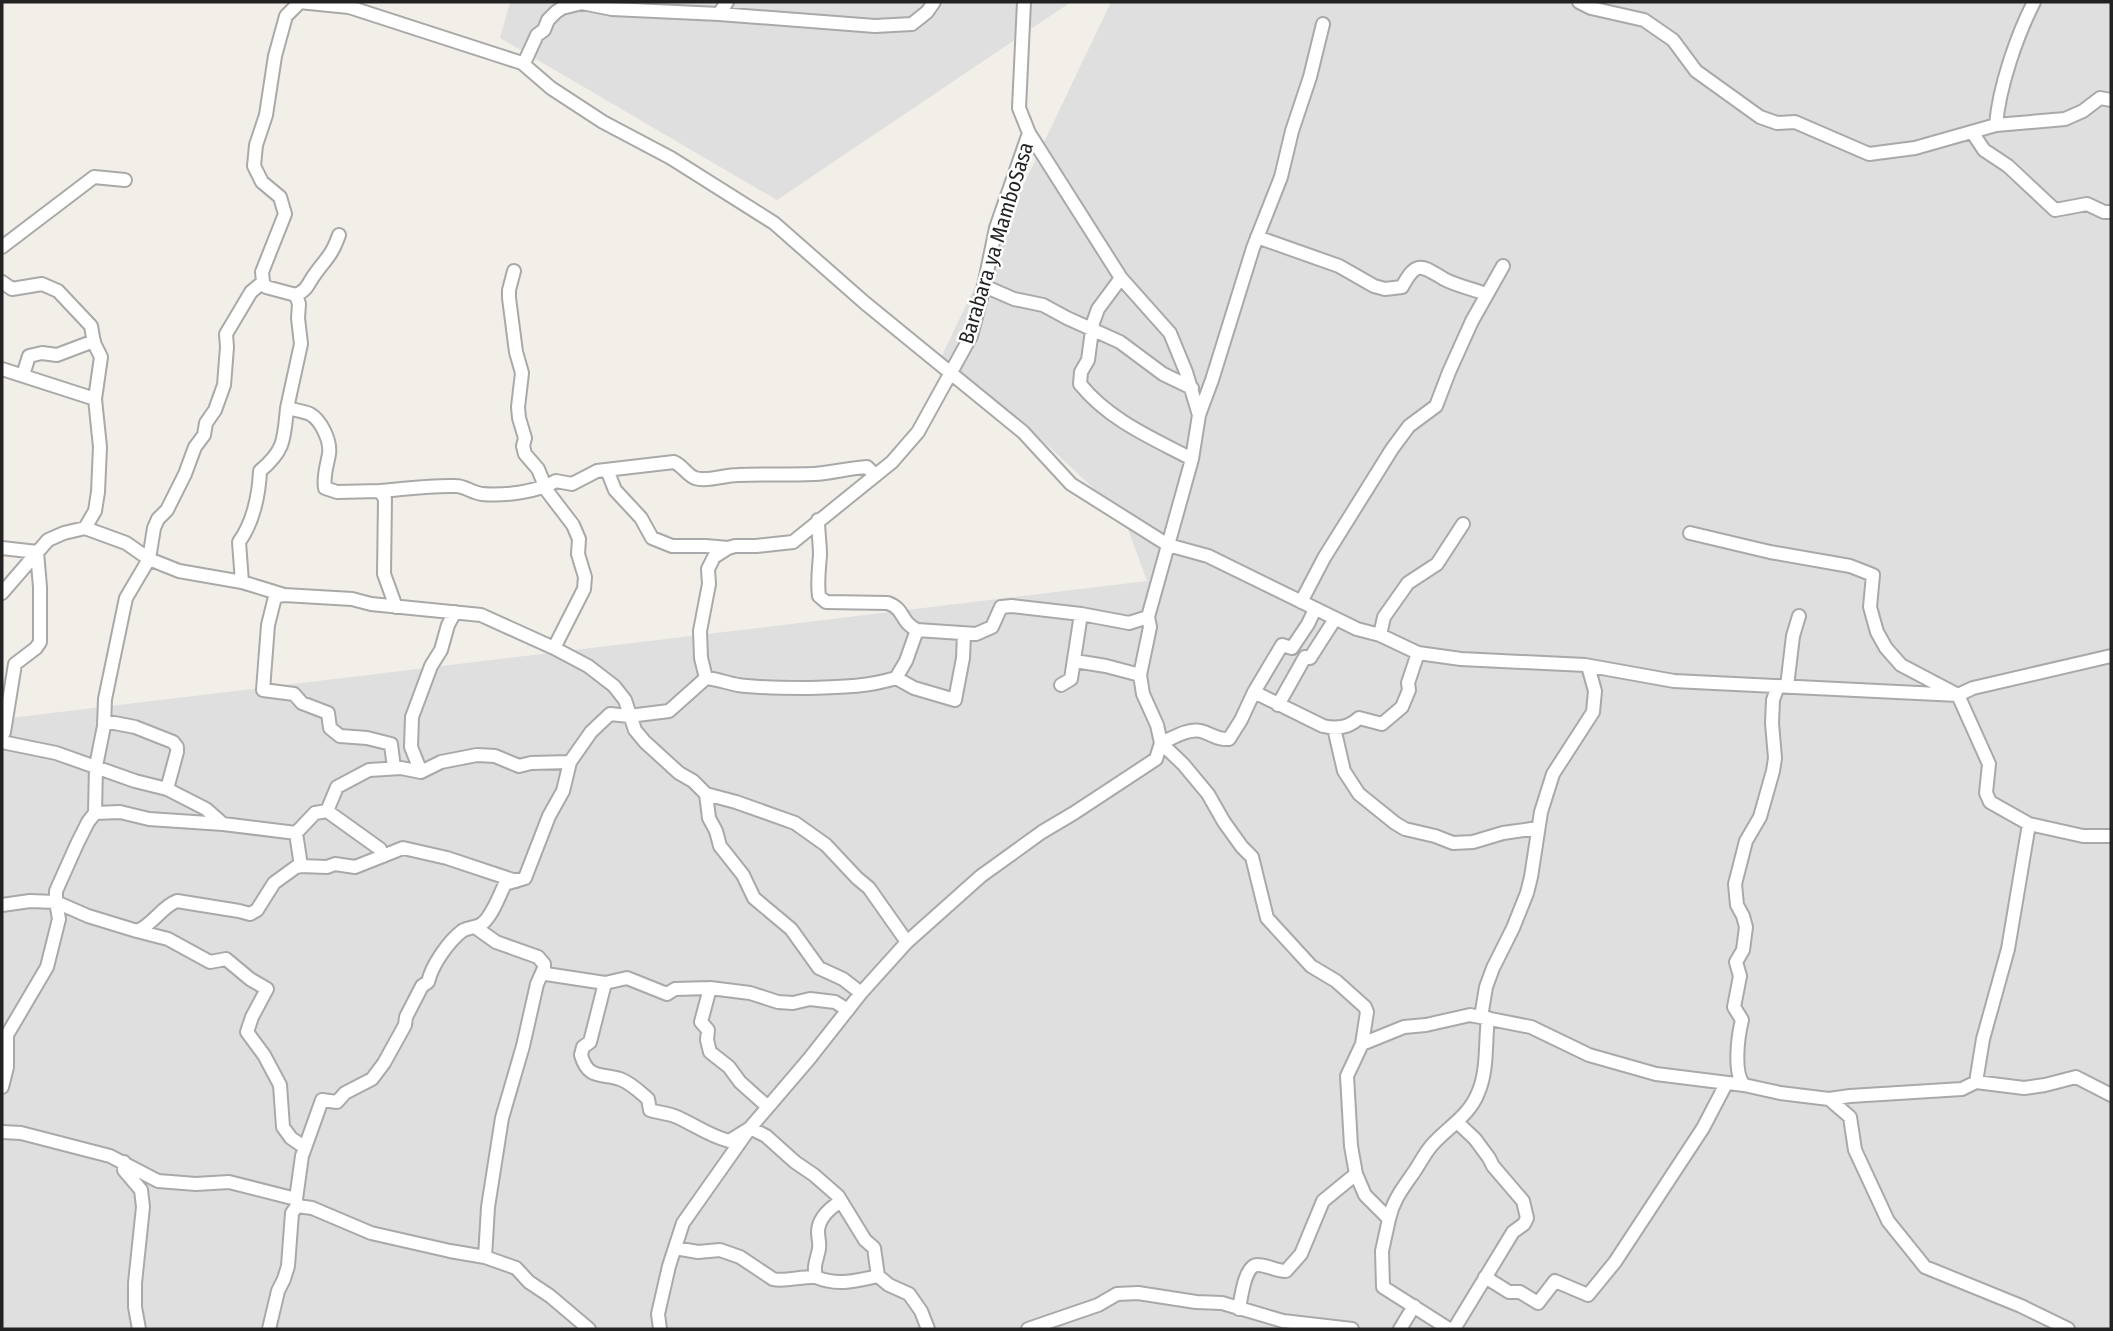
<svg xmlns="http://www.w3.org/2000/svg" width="2113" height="1331" font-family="'Fira Sans Condensed',sans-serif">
<rect width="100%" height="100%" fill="#f2efe9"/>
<!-- residential -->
<path fill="#e0dfdf" d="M 510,2 L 1071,2 L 777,200 L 500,38 Z
M 1111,2 L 2111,2 L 2111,1329 L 2,1329 L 2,719 L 1147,581 L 1123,516 L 1028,427 L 936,368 Z"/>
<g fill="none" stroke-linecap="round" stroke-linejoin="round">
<defs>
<path id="minor" d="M 299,2 L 349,7 L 522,63 L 551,88 L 603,122 L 671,158 L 774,223 L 865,303 L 1023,432 L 1071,484 L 1168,545 L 1208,556 L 1357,629 L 1380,635 L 1418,653 L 1461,659 L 1585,665 L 1674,681 L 1958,695 L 1973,688 L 2111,656
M 300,2 L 286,16 L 275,56 L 266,115 L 256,145 L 254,166 L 262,182 L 280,197 L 285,214 L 262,272 L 263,282 L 266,287 L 296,295 L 299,304 L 298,318 L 301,344 L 287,408 C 294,410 303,411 310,414 C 321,420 331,441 329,454 C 327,466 323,476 325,488 L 337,492 L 380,491 L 385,499 L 384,574 L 396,607
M 1579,2 L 1591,8 L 1644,20 L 1673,40 L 1696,71 L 1760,117 L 1777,123 L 1795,122 L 1869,154 L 1915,148 L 1996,125 L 2065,119 L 2083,111 L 2100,98 L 2111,100
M 719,14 L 727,2
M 522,63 L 526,59 L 537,35 L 544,30 L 548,20 L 556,12 L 562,8 L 582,3 L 612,9 L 719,14 L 875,26 L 912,24 L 927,12 L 934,2
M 1996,125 C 1999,87 2017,35 2034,2
M 1972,132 L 1984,150 L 2008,166 L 2055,210 L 2087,204 L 2104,212 L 2111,212
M 1257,237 L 1339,266 L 1374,286 L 1385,289 L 1402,287 C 1417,259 1422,266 1444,279 C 1457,286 1473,289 1486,294
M 2,247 L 94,177 L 125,180
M 514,271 L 509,290 L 509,298 L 516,352 L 522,373 L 518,407 L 519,418 L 525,438 L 523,446 L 525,454 L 538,469 L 547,491 L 573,525 L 579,539 L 578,554 L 585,577 L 584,589 L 554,648
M 1121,278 L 1098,309 L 1093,323 L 1088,360 L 1081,372 L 1080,384 C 1109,420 1152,438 1192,459
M 2,282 L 12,289 L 42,284 L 58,291 L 91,326 L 94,343 L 101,357 L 95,399 L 100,447 L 98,492 L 95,511 L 85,528
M 984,286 L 1014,299 L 1043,305 L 1067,318 L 1120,342 L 1163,374 L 1192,388
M 296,295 C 308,290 308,283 315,274 C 327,257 331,257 339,235
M 2,369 L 95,399
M 23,375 L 29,356 L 42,353 L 57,355 L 94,341
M 1199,415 L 1212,380 L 1253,248 L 1281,177 L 1292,131 L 1310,77 L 1323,24
M 607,470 L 615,490 L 641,518 L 652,538 L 672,546 L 706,546 L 728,548 L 735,546 L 756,546 L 793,542 L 892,462 L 918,432 L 971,336 L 984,286 L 996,228 L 1029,133
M 380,491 C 405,489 431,485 456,486 C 465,486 472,493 482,494 C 505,496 537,492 556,481 L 572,484 L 597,471 L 674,462 C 683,466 687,475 695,478 C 707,482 724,475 738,475 C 763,474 788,475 814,474 C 832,473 849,468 867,467 L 875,475
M 818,520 C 818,532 820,543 820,555 C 819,569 817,582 819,596 L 826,602 L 888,603 C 906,610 899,621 917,630
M 1690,533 L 1770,552 L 1850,566 L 1873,575 L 1870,607 L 1877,632 L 1886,648 L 1901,665 L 1958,695 L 1989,764 L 1986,793 L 1990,802 L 2029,824 L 2083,836 L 2111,836
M 2,548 L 37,552 L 40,587 L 40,642 L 36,648 L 15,664 L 4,732 L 2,736
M 242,582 L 239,542 C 253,523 259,495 260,471 C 285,450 284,439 287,408
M 2,593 L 48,540 L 64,533 L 85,528 L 126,543 L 149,559 L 179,571 L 242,582 L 284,595 L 352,599 L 371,604 L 481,615 L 554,648 L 588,666 L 614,686 L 625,700 L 635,730 L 645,742 L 679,773 L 693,781 L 706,794 L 709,818 L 716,831 L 720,846 L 743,875 L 754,898 L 791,929 L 819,968 L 843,979 L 861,993
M 284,595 L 275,597 L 268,625 L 263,690 L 294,694 L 302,703 L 328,713 L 330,728 L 340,736 L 367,738 L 391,744 L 394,768
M 1301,602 L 1324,558 L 1392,449 L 1409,426 L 1436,406 L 1449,372 L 1472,321 L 1503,266
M 1380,635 L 1384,617 L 1408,583 L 1437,564 L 1463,524
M 1075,661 L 1106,666 L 1140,675
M 706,678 C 717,679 727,683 738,685 C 760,688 782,688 804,688 C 837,687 863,688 896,678 L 906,661 L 917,630 L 976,634 L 992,627 L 1001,607 L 1012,606 L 1081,614 L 1129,623 L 1148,617
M 896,678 L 914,688 L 955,700 L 963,658 L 964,634
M 1061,685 L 1071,679 L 1081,614
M 1787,686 L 1793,636 L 1799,616
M 1254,692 L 1323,726 C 1336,729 1349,728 1359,718 L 1382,724 L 1402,707 L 1409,690 L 1408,683 L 1418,653
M 1278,705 L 1305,657 L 1310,658 L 1335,619
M 104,721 L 135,727 L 173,742 L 177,747 L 177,752 L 167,789 L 206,809 L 223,824 L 296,833
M 1334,728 L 1344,771 L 1359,794 L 1395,823 L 1405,829 L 1435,836 L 1453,843 L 1473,842 L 1503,833 L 1538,828
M 2,742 L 56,753 L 135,781 L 167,789
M 1161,743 L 1183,764 L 1208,794 L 1224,822 L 1242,847 L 1252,857 L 1267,918 L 1311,966 L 1336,981 L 1365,1007 L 1367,1012 L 1362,1044 L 1347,1076 L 1351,1146 L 1356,1174 L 1365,1195 L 1389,1219 L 1382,1251 L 1383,1287 L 1449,1329
M 1161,743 C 1173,738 1188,728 1201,731 C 1212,734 1217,740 1229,739 L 1241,720 L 1254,692 L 1282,645 L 1292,648 L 1308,624 L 1315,609
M 421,772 L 411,747 L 412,717 L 431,666 L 441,650 L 448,625 L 455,612
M 706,794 L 736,802 L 795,823 L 826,845 L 857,878 L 869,888 L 907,942
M 327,811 L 380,849 L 383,856
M 95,813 L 120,812 L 149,819 L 223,824
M 301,866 L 296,833 L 315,813 L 327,811 L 337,787 L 369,770 L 401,768 L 421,772 L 441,762 L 477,755 L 495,756 L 519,766 L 531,763 L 570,762
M 56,902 L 88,916 L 137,931 C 154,924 161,907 177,901 L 239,911 L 250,914 L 257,910 L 274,883 L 296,867 L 301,866 L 327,867 L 335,864 L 355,867 L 403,848 L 447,858 L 516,881
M 2,905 L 30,901 L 56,902 L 56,891 L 77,844 L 88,822 L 95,813 L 96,766 L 104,726 L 105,699 L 126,598 L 149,559 L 154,528 L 158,519 L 167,510 L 185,474 L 195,447 L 204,435 L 206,423 L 215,410 L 224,385 L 227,347 L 226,334 L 251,292 L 263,282
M 475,927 L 496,942 L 538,957 L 544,964 L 544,968 L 541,975
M 137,931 L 168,939 L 210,962 L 226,959 L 250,979 L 267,989 L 252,1017 L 247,1032 L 264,1055 L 280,1085 L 283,1127 L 291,1138 L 304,1147
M 605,983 L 590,1042 L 583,1047 L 581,1055 C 588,1080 602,1073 620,1079 C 631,1083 640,1092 648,1099 L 650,1110 C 659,1113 668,1113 677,1117 C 695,1125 709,1136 729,1141 L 750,1128 L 766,1136 L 795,1162 L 814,1175 L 838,1196 L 865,1240 L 874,1248 L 878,1276 L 889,1285 L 909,1294 L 921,1311 L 928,1329
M 1481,1017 L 1486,987 L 1493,968 L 1513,928 L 1527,893 L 1531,877 L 1541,812 L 1553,774 L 1593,712 L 1595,691 L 1588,666
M 1362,1044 L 1404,1027 L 1426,1025 L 1470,1015 L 1531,1027 L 1589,1055 L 1656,1074 L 1744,1085 L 1780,1093 L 1829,1099 L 1850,1096 L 1962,1089 L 1976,1082 L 2024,1088 L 2045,1085 L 2076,1077 L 2111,1095
M 1976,1082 L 1983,1039 L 2008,949 L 2029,824
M 1744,1085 C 1733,1073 1738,1036 1742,1020 L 1734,1007 L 1740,976 L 1736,962 L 1743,950 L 1746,927 L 1743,916 L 1737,905 L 1735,884 L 1746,841 L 1760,817 L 1773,771 L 1775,758 L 1772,723 L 1773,700 L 1778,686
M 2,1087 L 7,1067 L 7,1035 L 47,967 L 59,919 L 56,902
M 1829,1099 L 1850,1117 L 1855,1150 L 1888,1221 L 1925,1267 L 2021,1306 L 2068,1329
M 768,1107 L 740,1082 L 729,1067 L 710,1052 L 707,1040 L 708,1030 L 701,1022 L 710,988 L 750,993 L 778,1002 L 793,1003 L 810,999 L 835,1002 L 848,1010
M 2,1132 L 21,1133 L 110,1156 L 158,1181 L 196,1184 L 229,1182 L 296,1199 L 297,1206 L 312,1208 L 371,1233 L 450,1251 L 485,1257 L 516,1268 L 529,1282 L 550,1296 L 589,1329
M 124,1162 L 124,1170 L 141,1190 L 143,1207 L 135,1283 L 135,1307 L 139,1329
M 296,1199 L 302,1156 L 322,1100 L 337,1102 L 345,1093 L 372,1079 L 384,1063 L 405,1025 L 406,1017 L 422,986 L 428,982 C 432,965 448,942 462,931 C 468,927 477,928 483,923 C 493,914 499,896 505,884 L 525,878 L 549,816 L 563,791 L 570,762 L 591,732 L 610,714 L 629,716 L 669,711 L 706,678 L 701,658 L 700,631 L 709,584 L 708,569 L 714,557 L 728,548
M 841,1201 C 830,1208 818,1218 818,1232 C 818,1238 820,1243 819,1249 C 817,1260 813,1265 816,1277 C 836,1286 857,1281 878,1276
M 1389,1219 C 1393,1200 1403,1188 1414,1172 C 1420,1163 1425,1153 1432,1145 C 1448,1127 1469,1116 1478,1093 C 1488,1071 1485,1042 1488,1018
M 675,1248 L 698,1252 L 720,1250 L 740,1257 L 773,1279 C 785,1282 802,1276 816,1277
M 485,1257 L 488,1207 L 502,1118 L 523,1046 L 537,984 L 541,975 L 546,974 L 605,983 L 627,978 L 667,994 L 675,989 L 710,988
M 1485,1277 L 1509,1292 L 1520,1292 L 1538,1303 L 1555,1281 L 1588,1295 L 1615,1262 L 1703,1128 L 1726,1084
M 1239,1309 C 1241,1298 1245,1264 1258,1265 C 1267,1265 1276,1271 1286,1271 L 1301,1254 L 1323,1201 L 1356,1174
M 269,1329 L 278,1291 L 284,1279 L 288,1266 L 292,1213 L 297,1206
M 660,1329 L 658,1314 L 669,1266 L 683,1223 L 750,1128 L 809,1059 L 861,993 L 907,942 L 981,876 L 1042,832 L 1074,813 L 1156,759 L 1161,743 L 1157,725 L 1143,694 L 1140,675 L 1150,627 L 1148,617 L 1192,459 L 1199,415 L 1186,372 L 1170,333 L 1121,278 L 1029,133 L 1019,108 L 1024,2
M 1028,1329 L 1098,1305 L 1117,1294 L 1138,1293 L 1196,1302 L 1222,1303 L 1283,1321 L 1352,1329
M 1400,1329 L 1414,1306
M 1454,1329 L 1513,1232 L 1524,1224 L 1527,1218 L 1523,1201 L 1493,1166 L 1489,1158 L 1475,1139 L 1457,1122"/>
</defs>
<!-- minor casing -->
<use href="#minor" stroke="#a9a9a9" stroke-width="16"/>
<!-- minor -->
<use href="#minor" stroke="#fff" stroke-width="12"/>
</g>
<g text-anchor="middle" stroke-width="5" stroke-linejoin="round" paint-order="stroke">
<!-- street labels -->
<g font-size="21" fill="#222" stroke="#fff">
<text transform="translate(996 243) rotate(-73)" y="7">Barabara ya MamboSasa</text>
</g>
</g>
<!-- border -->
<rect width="2113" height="1331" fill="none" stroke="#222222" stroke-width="7"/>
</svg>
